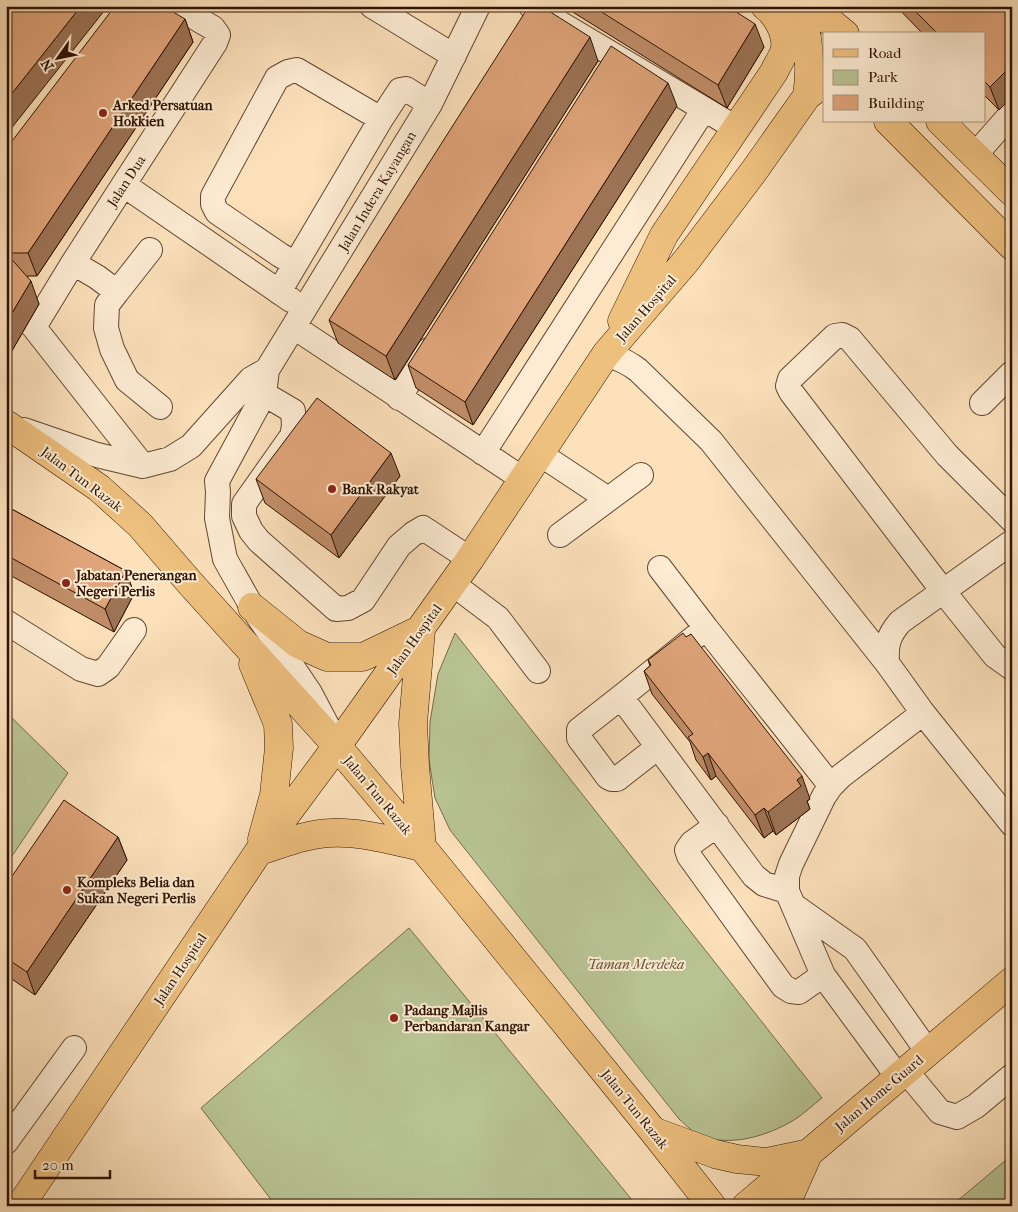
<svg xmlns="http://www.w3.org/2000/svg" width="1018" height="1212" font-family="'IM FELL French Canon',serif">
<rect width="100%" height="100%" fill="#fce1bb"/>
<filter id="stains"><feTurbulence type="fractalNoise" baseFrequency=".004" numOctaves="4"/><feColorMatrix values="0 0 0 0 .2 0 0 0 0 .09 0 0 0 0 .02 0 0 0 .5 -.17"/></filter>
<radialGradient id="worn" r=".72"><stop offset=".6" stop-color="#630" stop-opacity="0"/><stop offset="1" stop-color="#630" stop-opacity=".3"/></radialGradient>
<!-- green -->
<path fill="#b9c495" stroke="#746b4b" d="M 455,633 L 822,1098 C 813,1105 804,1114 794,1120 C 767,1136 732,1147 701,1136 C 693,1133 685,1124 679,1119 L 450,830 L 435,798 L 429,760 L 430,722 L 438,674 Z
M 6,712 L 68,773 L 6,865 Z
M 409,928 L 637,1206 L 276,1206 L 201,1108 Z
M 1012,1155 L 1012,1206 L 951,1206 Z"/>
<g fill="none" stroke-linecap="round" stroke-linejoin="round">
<defs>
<path id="minor" d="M 372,6 L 454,56
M 531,6 L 736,128
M 975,155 L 1012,113
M 124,185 L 291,300
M 73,263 L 97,277 L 117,292 L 107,305 L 106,328 L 112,349 L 127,380 L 160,407
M 295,264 L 280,255 L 217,212 L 213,204 L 213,196 L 277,78 L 288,72 L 297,70 L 381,119
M 117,292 L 150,250
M 279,292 L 381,119 L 400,90 L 406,89 L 430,104
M 29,321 L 143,466
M 34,327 L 73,263 L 215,43 L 218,35 L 213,28 L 175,6
M 294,327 L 523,479
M 606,354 C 618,358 628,362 638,370 L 711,441 L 887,663 L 923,713 L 1012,824
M 264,394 L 293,411 L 294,426 L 292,436 L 244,504 L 244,516 L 251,531 L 259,541 L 336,609 L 348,608 L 363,600 L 399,546 L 413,534 L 423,528 L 470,559
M 399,398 L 429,350
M 982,403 L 1012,373
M 24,430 L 97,455 L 143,466 L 170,459 L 191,446 L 251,379 L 267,370
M 483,453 L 704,109
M 540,454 L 608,499
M 1012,520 L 947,455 L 850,339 L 842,335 L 835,336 L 790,379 L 788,386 L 791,392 L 943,591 L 995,656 L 1012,668
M 560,535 L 641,475
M 660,568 L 706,628
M 453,584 L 498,618 L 538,671
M 6,622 L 81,669 L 98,674 L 108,667 L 134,630
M 887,663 C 886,645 888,636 900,622 L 1012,542
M 621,697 L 579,730 L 579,738 L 608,777 L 612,779 L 617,779 L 658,747
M 329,729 L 310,693 L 252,607 L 225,559 L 217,518 L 218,492 L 217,481 L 264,394 L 267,370 L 430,104 L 478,6
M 717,825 L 692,843 L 687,850 L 689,856 L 783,986 L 791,991 L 799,992 L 823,975
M 787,891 L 764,884 L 754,876 L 621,697 L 706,628 L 831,786
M 793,905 L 855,949 L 928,1052
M 906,1071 L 940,1112 L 957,1117 L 976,1106 L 1012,1076
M 898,1077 L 823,975 L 787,891 L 787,876 L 791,864 L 824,796 L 831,786 L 841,776 L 923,713
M 6,1142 L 74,1048"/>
<path id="major" d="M 797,6 C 810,29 811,71 807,96
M 811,6 L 845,34
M 888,121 L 1012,246
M 940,121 L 1012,192
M 622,321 L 664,235 L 774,72 C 777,65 783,57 785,49 C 787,34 777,15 765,6
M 6,424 L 99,488 L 140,525 L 190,583 L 337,746 L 422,847 L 653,1131 L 712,1206
M 252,607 L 298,644 L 327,657 L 363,657 L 417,631
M 421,630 L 413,723 L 415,766 L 422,847
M 253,664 L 278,724 L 279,748 L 274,795 L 262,839
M 259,851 C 282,844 306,834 330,833 C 359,831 393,841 422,847
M 653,1131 L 715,1154 L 737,1159 L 767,1162 L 805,1154
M 20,1206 L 259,851 L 337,746 L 470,559 L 606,354 L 686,261 L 754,171 L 807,96 L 816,89 L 824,87
M 746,1206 L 1012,981
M 785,1206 L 806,1159"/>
</defs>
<!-- minor casing -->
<use href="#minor" stroke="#624630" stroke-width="26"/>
<!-- major casing -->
<use href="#major" stroke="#2e1201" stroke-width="29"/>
<!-- minor -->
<use href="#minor" stroke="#fdecd3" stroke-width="24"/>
<!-- major -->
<use href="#major" stroke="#eec07e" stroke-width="28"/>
</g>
<!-- wall -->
<path fill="#c08d68" stroke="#2e1201" d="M 563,6 L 727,6 L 764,47 L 727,108 Z
M 896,6 L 1003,6 L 999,110 L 984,95 L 984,34 L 923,34 Z
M 185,19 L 193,42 L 37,276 L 27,276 L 39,304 L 6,361 L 6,149 Z
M 598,61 L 395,380 L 338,343 L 329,320 Z
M 677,106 L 473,425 L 416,388 L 408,365 Z
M 400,476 L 339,558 L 265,503 L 256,479 Z
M 6,506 L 126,571 L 134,594 L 114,632 L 6,573 Z
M 648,660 L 810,799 L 807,801 L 810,809 L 776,835 L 773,831 L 764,838 L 716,776 L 711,780 L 696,760 L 690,742 L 652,694 L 644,671 L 650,666 Z
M 118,837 L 127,860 L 35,995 L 6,975 L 6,885 Z"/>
<!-- shaded-wall -->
<path fill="#9c7355" stroke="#2e1201" d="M 81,6 L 108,6 L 6,135 L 6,101 Z
M 185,19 L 193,42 L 37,276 L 28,253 Z
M 755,24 L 764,47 L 727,108 L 718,85 Z
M 590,37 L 598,61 L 395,380 L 386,356 Z
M 1012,65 L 1012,97 L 999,110 L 990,87 Z
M 668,83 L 677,106 L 473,425 L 465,402 Z
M 31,281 L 39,304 L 6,361 L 6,323 Z
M 391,453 L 400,476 L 339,558 L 331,535 Z
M 126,571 L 134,594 L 114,632 L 105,609 Z
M 708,753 L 716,776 L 711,780 L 703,757 Z
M 802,776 L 810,799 L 807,801 L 810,809 L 776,835 L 768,812 L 797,780 Z
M 764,808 L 773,831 L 764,838 L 755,815 Z
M 118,837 L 127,860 L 35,995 L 27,972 Z"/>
<!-- building -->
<path fill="#dfa479" stroke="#2e1201" d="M 9,6 L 81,6 L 6,101 L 6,10 Z
M 115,6 L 163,6 L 185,19 L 28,253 L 9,253 L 6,250 L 6,149 Z
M 529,6 L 541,6 L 590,37 L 386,356 L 329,320 Z
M 592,6 L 727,6 L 755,24 L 718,85 Z
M 910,6 L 1003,6 L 1012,15 L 1012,65 L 990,87 L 984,81 L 984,34 L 938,34 Z
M 611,46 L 668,83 L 465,402 L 408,365 Z
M 6,253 L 31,281 L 6,323 Z
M 317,398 L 391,453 L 331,535 L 256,479 Z
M 6,506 L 126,571 L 105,609 L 6,555 Z
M 683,633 L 686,637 L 691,634 L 802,776 L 797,780 L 801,786 L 768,812 L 764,808 L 755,815 L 708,753 L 703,757 L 688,737 L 693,734 L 644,671 L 651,665 L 648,660 Z
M 64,800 L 118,837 L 27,972 L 6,958 L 6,885 Z"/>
<!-- markers -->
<g fill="#8f2418" stroke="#fdecd3" stroke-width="2">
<circle cx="103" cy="113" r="5"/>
<circle cx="332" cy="489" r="5"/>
<circle cx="66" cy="583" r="5"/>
<circle cx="67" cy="890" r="5"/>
<circle cx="394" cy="1018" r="5"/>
</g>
<g text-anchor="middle" stroke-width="4" stroke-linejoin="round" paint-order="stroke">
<!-- poi labels -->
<g font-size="14" font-weight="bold" fill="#2e1201" stroke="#fdecd3" text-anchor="start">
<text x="113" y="110">Arked Persatuan<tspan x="113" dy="16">Hokkien</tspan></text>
<text x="342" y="494">Bank Rakyat</text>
<text x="76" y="580">Jabatan Penerangan<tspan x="76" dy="16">Negeri Perlis</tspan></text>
<text x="77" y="887">Kompleks Belia dan<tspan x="77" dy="16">Sukan Negeri Perlis</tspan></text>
<text x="404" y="1015">Padang Majlis<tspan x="404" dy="16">Perbandaran Kangar</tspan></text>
</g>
<!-- street labels -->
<g font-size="14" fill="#2e1201" stroke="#fdecd3">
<text transform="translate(126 181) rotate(-57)" y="5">Jalan Dua</text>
<text transform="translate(377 191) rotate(-59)" y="5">Jalan Indera Kayangan</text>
<text transform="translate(646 308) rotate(-49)" y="5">Jalan Hospital</text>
<text transform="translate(82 479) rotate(37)" y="5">Jalan Tun Razak</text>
<text transform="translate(414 639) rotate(-54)" y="5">Jalan Hospital</text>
<text transform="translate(378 795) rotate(50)" y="5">Jalan Tun Razak</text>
<text transform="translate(180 969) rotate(-56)" y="5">Jalan Hospital</text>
<text transform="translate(879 1093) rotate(-40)" y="5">Jalan Home Guard</text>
<text transform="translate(635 1109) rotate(51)" y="5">Jalan Tun Razak</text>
</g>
<!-- park labels -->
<g font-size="14" font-style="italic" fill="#5f5035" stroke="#fdecd3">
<text x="636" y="969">Taman Merdeka</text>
</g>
</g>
<!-- margin -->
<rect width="1018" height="1212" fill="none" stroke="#fce1bb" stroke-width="25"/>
<rect x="8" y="8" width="1003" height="1197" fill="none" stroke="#2e1201" stroke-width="2.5"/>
<rect x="12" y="12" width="993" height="1187" fill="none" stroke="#2e1201"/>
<!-- legend -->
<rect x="823" y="32" width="162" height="90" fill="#fdecd3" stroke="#aa957f"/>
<rect x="833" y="49" width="25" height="8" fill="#eec07e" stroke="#aa957f"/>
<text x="868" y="58" font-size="15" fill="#2e1201">Road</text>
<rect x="833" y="70" width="25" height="15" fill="#b9c495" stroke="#aa957f"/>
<text x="868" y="82" font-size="15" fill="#2e1201">Park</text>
<rect x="833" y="95" width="25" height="15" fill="#dfa479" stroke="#aa957f"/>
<text x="868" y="108" font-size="15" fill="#2e1201">Building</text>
<!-- north arrow -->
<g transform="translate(58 58) rotate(237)" stroke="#fdecd3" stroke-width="4" paint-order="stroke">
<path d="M0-4L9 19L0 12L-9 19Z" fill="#2e1201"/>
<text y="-8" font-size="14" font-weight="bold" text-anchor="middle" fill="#2e1201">N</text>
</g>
<!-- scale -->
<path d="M35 1170v8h75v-8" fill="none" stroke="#2e1201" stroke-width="2.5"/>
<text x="42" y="1170" font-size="15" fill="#2e1201" stroke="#fdecd3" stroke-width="4" paint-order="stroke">20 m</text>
<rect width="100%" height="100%" filter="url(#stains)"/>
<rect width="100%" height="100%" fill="url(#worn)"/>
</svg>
